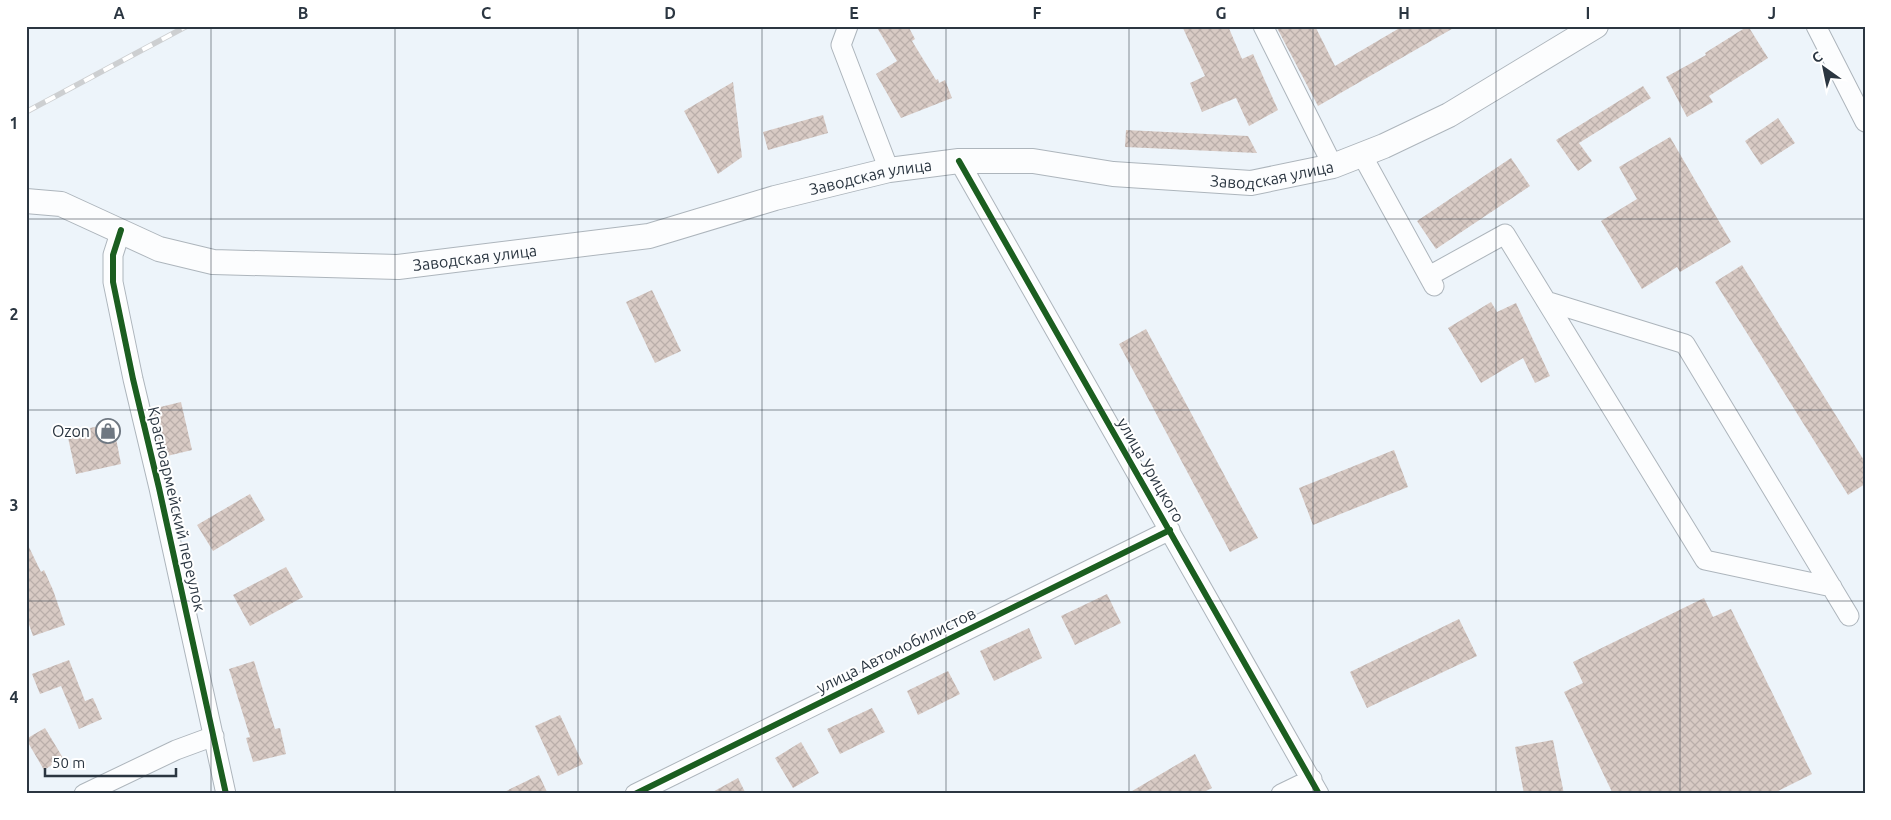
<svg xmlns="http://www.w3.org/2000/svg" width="1891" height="820" font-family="Ubuntu,sans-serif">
<defs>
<pattern id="building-cross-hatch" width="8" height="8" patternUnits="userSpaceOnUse" patternTransform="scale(1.25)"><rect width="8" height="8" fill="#d8cac4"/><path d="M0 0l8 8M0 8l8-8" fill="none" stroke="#baaeaa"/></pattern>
</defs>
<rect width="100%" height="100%" fill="#edf4fa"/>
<!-- building -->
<path fill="url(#building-cross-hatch)" d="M 876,26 L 908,26 L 915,39 L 912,41 L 936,80 L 938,79 L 939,83 L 945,80 L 952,98 L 901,118 L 876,74 L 897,61 Z
M 1182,26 L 1228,26 L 1242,59 L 1253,54 L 1278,110 L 1249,126 L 1236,98 L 1202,112 L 1190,83 L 1205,76 Z
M 1276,26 L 1315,26 L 1335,66 L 1403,26 L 1457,26 L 1318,106 Z
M 1748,26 L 1768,58 L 1709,96 L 1713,102 L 1687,117 L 1666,77 L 1706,55 L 1705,53 Z
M 733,82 L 742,157 L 718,174 L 684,111 Z
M 1643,86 L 1651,98 L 1579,143 L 1592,161 L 1578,171 L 1556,140 Z
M 823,115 L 828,133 L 768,150 L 763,132 Z
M 1778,118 L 1795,143 L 1761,165 L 1745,141 Z
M 1126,130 L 1248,136 L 1257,153 L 1125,147 Z
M 1670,137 L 1731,242 L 1680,272 L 1677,267 L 1642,289 L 1601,221 L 1637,199 L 1619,167 Z
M 1511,158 L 1530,186 L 1436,249 L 1417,221 Z
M 1742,265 L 1865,462 L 1865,484 L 1848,495 L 1715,282 Z
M 652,290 L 681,351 L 655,363 L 626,302 Z
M 1491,302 L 1497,312 L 1516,303 L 1550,376 L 1535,383 L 1523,358 L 1481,383 L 1448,328 Z
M 1146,329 L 1258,538 L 1230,552 L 1119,344 Z
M 181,402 L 192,450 L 163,457 L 152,409 Z
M 113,423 L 121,464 L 76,474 L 67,433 Z
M 1394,450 L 1408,487 L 1313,525 L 1299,488 Z
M 250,494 L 265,520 L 213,551 L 197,525 Z
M 26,541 L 41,572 L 44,570 L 53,590 L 65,625 L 33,636 L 26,616 Z
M 286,567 L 303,597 L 250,626 L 233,595 Z
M 1107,594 L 1121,623 L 1075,645 L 1061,616 Z
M 1704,598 L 1713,617 L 1731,609 L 1812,774 L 1772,794 L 1613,794 L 1564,692 L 1583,683 L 1573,662 Z
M 1459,619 L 1477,656 L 1367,708 L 1350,672 Z
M 1029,628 L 1042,658 L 994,681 L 980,651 Z
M 69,660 L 85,701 L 93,698 L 102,719 L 79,729 L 61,686 L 40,694 L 32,674 Z
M 254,661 L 275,729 L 280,728 L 286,754 L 253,762 L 246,738 L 250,737 L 229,669 Z
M 948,671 L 960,694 L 918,715 L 907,691 Z
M 872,708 L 885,732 L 840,754 L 827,729 Z
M 560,715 L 583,764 L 558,776 L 535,726 Z
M 45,728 L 63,758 L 44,770 L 26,739 Z
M 1553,740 L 1564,794 L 1524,794 L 1515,747 Z
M 801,742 L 819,773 L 793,788 L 775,758 Z
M 1195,754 L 1212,788 L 1200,794 L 1127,794 Z
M 539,775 L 548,794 L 500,794 Z
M 738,778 L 746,794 L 709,794 Z"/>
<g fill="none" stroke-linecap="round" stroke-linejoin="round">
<defs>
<path id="minor" d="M 848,26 L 841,45 L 889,170
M 1263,26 L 1333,166
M 1816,26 L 1865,122
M 1362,155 L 1434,286
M 959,161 L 1319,794
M 121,230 L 113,255 L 113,282 L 133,379 L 159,488 L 226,794
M 1429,276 L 1505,234 L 1705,560 L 1832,587
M 1546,301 L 1685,344 L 1849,616
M 84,794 L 176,750 L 214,736
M 635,794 L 1170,530
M 1281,794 L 1312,779"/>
<g id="major">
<path id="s1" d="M 26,201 L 61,204 L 159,249 L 213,262 L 398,267 L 649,236 L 775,198 L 889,170 L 959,161 L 1033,161 L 1113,174 L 1251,183 L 1333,166 L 1384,146 L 1449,115 L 1596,26"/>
</g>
</defs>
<!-- minor casing -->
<use href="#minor" stroke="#adb5bc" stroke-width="21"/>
<!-- major casing -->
<use href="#major" stroke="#adb5bc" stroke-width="26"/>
<!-- minor -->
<use href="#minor" stroke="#fcfdfe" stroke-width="19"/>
<!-- major -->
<use href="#major" stroke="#fcfdfe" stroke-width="24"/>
<defs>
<path id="rail" d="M 26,112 L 187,26"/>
</defs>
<!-- rail casing -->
<use href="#rail" stroke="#cdcfd1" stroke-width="5.5"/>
<!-- rail -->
<use href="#rail" stroke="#fff" stroke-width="4" stroke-dasharray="11" stroke-linecap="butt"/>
<defs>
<path id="cycleway" d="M 959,161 L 1319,794
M 121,230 L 113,255 L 113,282 L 133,379 L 159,488 L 226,794
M 635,794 L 1170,530"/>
</defs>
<!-- cycleway casing -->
<use href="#cycleway" stroke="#fff" stroke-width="9"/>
<!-- cycleway -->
<use href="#cycleway" stroke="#1b5e20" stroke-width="6"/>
</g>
<!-- grid -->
<path fill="none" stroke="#2b3641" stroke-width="1" stroke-opacity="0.55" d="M 211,26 L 211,794M 395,26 L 395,794M 578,26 L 578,794M 762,26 L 762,794M 946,26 L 946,794M 1129,26 L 1129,794M 1313,26 L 1313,794M 1496,26 L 1496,794M 1680,26 L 1680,794M 26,219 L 1865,219M 26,410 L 1865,410M 26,601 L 1865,601"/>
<!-- icons -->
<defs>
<symbol id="shop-ring" viewBox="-11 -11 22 22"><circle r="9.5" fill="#fff" stroke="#6f7882" stroke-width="1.5"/><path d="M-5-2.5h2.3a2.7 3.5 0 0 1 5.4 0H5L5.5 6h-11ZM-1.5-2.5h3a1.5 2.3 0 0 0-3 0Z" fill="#6f7882"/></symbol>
</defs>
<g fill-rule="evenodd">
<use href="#shop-ring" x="94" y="417" width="28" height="28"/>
</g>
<g text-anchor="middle" stroke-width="4" stroke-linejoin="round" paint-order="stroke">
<!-- street labels -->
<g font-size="16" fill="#2b3641" stroke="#fff">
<text dy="6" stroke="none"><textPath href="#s1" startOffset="1271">Заводская улица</textPath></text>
<text dy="6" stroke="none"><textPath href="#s1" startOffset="866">Заводская улица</textPath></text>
<text dy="6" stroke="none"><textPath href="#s1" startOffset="461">Заводская улица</textPath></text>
<text transform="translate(1151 470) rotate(60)" y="6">улица Урицкого</text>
<text transform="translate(177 509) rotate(77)" y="6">Красноармейский переулок</text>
<text transform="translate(896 650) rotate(-26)" y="6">улица Автомобилистов</text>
</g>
<!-- poi labels -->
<g font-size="16" fill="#2b3641" stroke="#fff" text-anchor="end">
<text x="90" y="437">Ozon</text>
</g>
</g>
<!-- border -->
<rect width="1891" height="820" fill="none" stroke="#ffffff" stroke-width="55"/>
<!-- north arrow -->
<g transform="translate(1824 68) rotate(327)" stroke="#ffffff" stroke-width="4" paint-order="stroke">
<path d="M0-4L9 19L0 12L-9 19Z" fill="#2b3641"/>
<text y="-8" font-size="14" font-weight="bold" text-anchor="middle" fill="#2b3641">С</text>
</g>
<!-- scale -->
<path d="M45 768v8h131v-8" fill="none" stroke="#2b3641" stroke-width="2.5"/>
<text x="52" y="768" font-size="15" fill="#2b3641" stroke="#ffffff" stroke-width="4" paint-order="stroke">50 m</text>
<rect x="28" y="28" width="1836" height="764" fill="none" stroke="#2b3641" stroke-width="2"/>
<g font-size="16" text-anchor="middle" font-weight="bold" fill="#2b3641">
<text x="119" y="19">A</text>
<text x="303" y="19">B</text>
<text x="486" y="19">C</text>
<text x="670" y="19">D</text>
<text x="854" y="19">E</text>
<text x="1037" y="19">F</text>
<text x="1221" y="19">G</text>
<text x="1404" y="19">H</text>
<text x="1588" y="19">I</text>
<text x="1772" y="19">J</text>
<text x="14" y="129">1</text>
<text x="14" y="320">2</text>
<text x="14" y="511">3</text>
<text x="14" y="703">4</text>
</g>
</svg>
